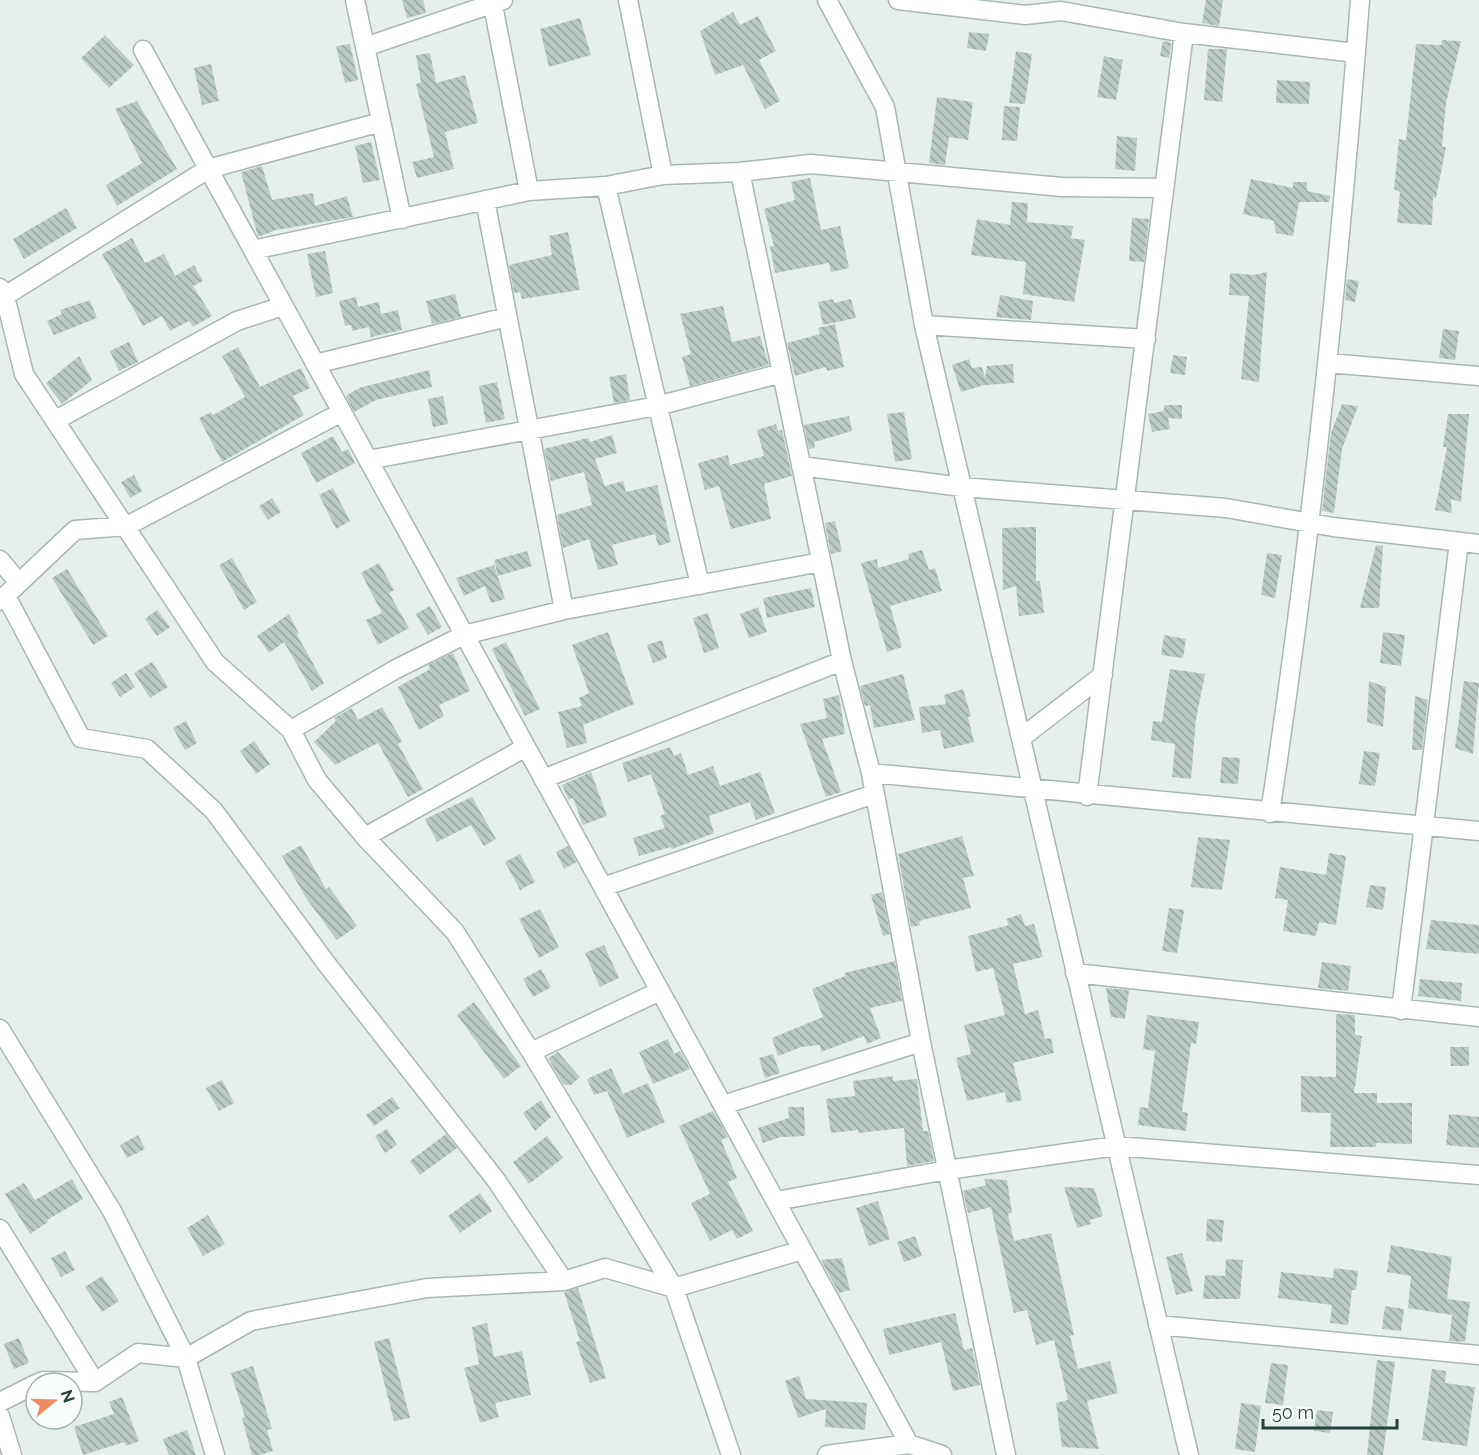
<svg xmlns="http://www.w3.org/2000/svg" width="1479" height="1455" font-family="Raleway,sans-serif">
<defs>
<pattern id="building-back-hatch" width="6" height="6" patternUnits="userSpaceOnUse" patternTransform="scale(1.5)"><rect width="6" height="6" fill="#bbcac4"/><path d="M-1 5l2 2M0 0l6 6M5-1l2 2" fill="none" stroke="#98a6a0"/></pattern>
</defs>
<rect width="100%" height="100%" fill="#e6efeb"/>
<!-- building -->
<path fill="url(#building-back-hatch)" d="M 402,0 L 423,0 L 426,13 L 407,18 Z
M 1206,0 L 1223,0 L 1219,26 L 1202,23 Z
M 733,12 L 740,25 L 758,16 L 776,51 L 759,60 L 780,101 L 765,109 L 743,65 L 715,75 L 700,31 Z
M 580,18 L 591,55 L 549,67 L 540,29 Z
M 969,32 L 989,34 L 986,51 L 967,48 Z
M 105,35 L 134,65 L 109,88 L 81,58 Z
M 1442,40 L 1461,41 L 1446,103 L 1442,147 L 1446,147 L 1436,198 L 1433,197 L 1432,225 L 1397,223 L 1400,192 L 1394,189 L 1399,139 L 1406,140 L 1416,44 L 1441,45 Z
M 1163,41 L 1171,43 L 1169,58 L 1160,56 Z
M 350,44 L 358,80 L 345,83 L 336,46 Z
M 1208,49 L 1227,49 L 1222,102 L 1204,100 Z
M 1016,51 L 1032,54 L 1025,104 L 1009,103 Z
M 430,53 L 436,83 L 465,75 L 478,123 L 445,132 L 454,169 L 417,178 L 412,162 L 434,157 L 416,84 L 421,82 L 416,55 Z
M 1104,56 L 1123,60 L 1116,100 L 1097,97 Z
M 211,64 L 219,101 L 202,105 L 194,68 Z
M 1277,80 L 1310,82 L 1309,104 L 1276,103 Z
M 937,97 L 973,102 L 968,140 L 949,137 L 945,165 L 929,163 Z
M 137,101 L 177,169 L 117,206 L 106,185 L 142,163 L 115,109 Z
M 1004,106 L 1020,107 L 1017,141 L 1002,140 Z
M 1117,136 L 1137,138 L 1135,171 L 1115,169 Z
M 371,142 L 380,180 L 363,183 L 355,146 Z
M 262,166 L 272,200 L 313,193 L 315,206 L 347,196 L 353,217 L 276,230 L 258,237 L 241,172 Z
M 810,178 L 821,230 L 840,226 L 849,268 L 831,272 L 829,263 L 775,273 L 770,246 L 774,246 L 764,209 L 795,200 L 791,182 Z
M 1251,179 L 1293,188 L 1293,182 L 1307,182 L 1307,191 L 1330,196 L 1329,202 L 1299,202 L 1293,236 L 1276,233 L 1274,221 L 1243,214 Z
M 1012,202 L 1028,203 L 1027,222 L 1073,226 L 1071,238 L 1085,240 L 1074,302 L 1023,294 L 1026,262 L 971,255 L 977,219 L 1010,225 Z
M 66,208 L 77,228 L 24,259 L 13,239 Z
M 1132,218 L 1149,219 L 1144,262 L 1129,261 Z
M 568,232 L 580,290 L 522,299 L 520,292 L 514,293 L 509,265 L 552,255 L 549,236 Z
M 132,238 L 145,263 L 164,254 L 175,276 L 194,265 L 203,281 L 193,286 L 212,316 L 193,327 L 189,321 L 170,331 L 162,316 L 143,326 L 102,254 Z
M 325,251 L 333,293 L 316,297 L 307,254 Z
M 1267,272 L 1262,339 L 1259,382 L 1241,379 L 1249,296 L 1229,295 L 1230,273 L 1254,275 Z
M 1347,279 L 1359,281 L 1355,302 L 1345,300 Z
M 455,294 L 461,317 L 432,324 L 426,301 Z
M 1000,295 L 1033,301 L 1031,320 L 996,317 Z
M 356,297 L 358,307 L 379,302 L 381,314 L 398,310 L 402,330 L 371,337 L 369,327 L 352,331 L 351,325 L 345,326 L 339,301 Z
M 833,299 L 834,303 L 851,299 L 856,318 L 823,325 L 818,302 Z
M 90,300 L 97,318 L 54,335 L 47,321 L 62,314 L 60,310 Z
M 723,306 L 732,342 L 760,336 L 769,365 L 690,386 L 682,357 L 691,354 L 680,314 Z
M 835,324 L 844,367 L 827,371 L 826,367 L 795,376 L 787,343 L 820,334 L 818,328 Z
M 1443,329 L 1459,331 L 1455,360 L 1439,358 Z
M 129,342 L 138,362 L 119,371 L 110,351 Z
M 238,347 L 260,387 L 301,368 L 310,388 L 293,396 L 304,415 L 222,462 L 199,418 L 211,412 L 213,415 L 245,397 L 222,356 Z
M 1173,355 L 1187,357 L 1185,375 L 1170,373 Z
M 79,356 L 92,380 L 62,404 L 46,383 Z
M 969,359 L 972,368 L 982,367 L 985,378 L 987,366 L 1013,364 L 1014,383 L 984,385 L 961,392 L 952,365 Z
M 429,370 L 432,387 L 376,400 L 354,412 L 346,396 L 359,388 Z
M 626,374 L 630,400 L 614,403 L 609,377 Z
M 497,382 L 505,419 L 486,423 L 479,386 Z
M 443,396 L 448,424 L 433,427 L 428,399 Z
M 1342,404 L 1358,406 L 1342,449 L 1334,513 L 1322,511 L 1331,433 Z
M 1164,405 L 1182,405 L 1182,419 L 1168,418 L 1170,429 L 1152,432 L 1148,414 L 1164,411 Z
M 904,412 L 912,459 L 895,462 L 887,414 Z
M 1448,414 L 1469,414 L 1461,502 L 1451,499 L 1452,513 L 1435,510 L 1447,447 L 1443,447 Z
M 849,416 L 852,431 L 814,442 L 815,448 L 809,449 L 804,425 Z
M 776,424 L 778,431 L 782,430 L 792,476 L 764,484 L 771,519 L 731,529 L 719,486 L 705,490 L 698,463 L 728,455 L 730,465 L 764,456 L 757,430 Z
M 612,435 L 617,453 L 595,459 L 605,486 L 623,481 L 626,492 L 657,485 L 671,542 L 658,546 L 655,534 L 612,545 L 618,565 L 598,570 L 589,539 L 563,548 L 557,515 L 592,505 L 584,472 L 551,481 L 544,449 L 588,438 L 590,442 Z
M 333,436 L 342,452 L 348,449 L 355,463 L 316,483 L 301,453 Z
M 134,475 L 142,491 L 130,498 L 121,482 Z
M 333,488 L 350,521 L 336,529 L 319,495 Z
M 272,498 L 281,512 L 268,520 L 259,506 Z
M 835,521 L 842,551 L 831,554 L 825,523 Z
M 1036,527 L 1036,581 L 1040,581 L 1044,613 L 1019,616 L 1016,586 L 1003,590 L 1002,528 Z
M 1376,545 L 1383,546 L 1379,608 L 1360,608 Z
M 922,550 L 929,570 L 935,568 L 942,591 L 890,606 L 902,647 L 887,652 L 861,563 L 877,559 L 878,568 L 909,559 L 908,554 Z
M 527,551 L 532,566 L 498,576 L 494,560 Z
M 1267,553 L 1282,555 L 1275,598 L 1261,595 Z
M 232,558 L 257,602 L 244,610 L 219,565 Z
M 379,563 L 394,590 L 389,593 L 409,628 L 378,645 L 366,620 L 382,613 L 361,573 Z
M 494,565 L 505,599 L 491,603 L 485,586 L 464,596 L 456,578 Z
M 67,569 L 108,636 L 93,645 L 52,578 Z
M 811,588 L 815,607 L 767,618 L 763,598 Z
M 430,606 L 442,627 L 428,635 L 416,614 Z
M 758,607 L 767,632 L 749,638 L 740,614 Z
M 157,610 L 170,627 L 157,636 L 145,619 Z
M 708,613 L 719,648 L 704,653 L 693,618 Z
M 289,614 L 299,634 L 297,635 L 324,683 L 312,691 L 284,642 L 269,653 L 257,636 Z
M 608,632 L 634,704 L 583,725 L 587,743 L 567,748 L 558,712 L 582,706 L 579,698 L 589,693 L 572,645 Z
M 1383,632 L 1405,635 L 1401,666 L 1380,663 Z
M 1164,635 L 1186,639 L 1183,658 L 1161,655 Z
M 662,640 L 667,658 L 653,663 L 647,645 Z
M 506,642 L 540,709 L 525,716 L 492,649 Z
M 453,653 L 470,691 L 439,705 L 444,716 L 419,730 L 398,687 L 430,669 L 428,665 Z
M 152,662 L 168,687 L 150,698 L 134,673 Z
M 1170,669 L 1205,674 L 1196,719 L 1191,779 L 1172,777 L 1175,744 L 1151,740 L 1153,721 L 1162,722 Z
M 126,673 L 135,687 L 120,697 L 111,683 Z
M 903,674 L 915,720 L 874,728 L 870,705 L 865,706 L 860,686 Z
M 1369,681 L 1386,687 L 1383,727 L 1367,722 Z
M 1464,681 L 1479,683 L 1473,754 L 1455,748 Z
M 963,689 L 971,716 L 968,717 L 974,742 L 944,749 L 940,730 L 922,733 L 919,707 L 946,704 L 944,695 Z
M 839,695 L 845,734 L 822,739 L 841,792 L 826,797 L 800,724 L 827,718 L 823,699 Z
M 1415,696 L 1428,700 L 1422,750 L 1412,750 Z
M 382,707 L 402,741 L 398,744 L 423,789 L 408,797 L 378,743 L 335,765 L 314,742 L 336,721 L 334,718 L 352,708 L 358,720 Z
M 186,721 L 197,743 L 185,750 L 173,728 Z
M 254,741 L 270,764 L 256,774 L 240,751 Z
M 670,747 L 674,756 L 681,753 L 688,775 L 713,766 L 720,786 L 760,772 L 775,813 L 756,820 L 750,802 L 709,816 L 714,833 L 672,849 L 671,847 L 639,856 L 633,838 L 665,828 L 660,816 L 665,814 L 651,774 L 628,782 L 622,763 Z
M 1364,751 L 1380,753 L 1375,786 L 1359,784 Z
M 1222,757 L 1240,758 L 1238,784 L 1220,783 Z
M 591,772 L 607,816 L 583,825 L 573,798 L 569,800 L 562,785 Z
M 472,797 L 496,839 L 484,846 L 471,825 L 437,842 L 425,819 Z
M 962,836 L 974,876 L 963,878 L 971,908 L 919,921 L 920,925 L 911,927 L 898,854 Z
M 1198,837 L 1230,840 L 1222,890 L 1191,887 Z
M 301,845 L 326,889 L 329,887 L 357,926 L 337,940 L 306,898 L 282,856 Z
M 568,846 L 577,862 L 564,869 L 556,852 Z
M 1329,853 L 1346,856 L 1336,925 L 1319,922 L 1316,936 L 1283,931 L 1288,900 L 1275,898 L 1280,867 L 1326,875 Z
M 520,854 L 535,882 L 520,890 L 505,862 Z
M 1370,885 L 1386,887 L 1383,910 L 1366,907 Z
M 882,892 L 890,934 L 883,936 L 871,895 Z
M 1169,908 L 1184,910 L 1177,953 L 1162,951 Z
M 540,909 L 559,947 L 539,958 L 519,919 Z
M 1021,914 L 1025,926 L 1034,924 L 1043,957 L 1013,964 L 1025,1014 L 1038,1010 L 1045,1039 L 1051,1038 L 1054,1053 L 1013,1063 L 1022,1100 L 1007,1103 L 1005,1092 L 967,1101 L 956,1058 L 971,1054 L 964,1025 L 1005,1015 L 993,968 L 976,972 L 968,936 L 1009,925 L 1006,919 Z
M 1431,920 L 1479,925 L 1479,954 L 1426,949 Z
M 604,945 L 619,978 L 600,987 L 585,953 Z
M 895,961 L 902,1001 L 870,1008 L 881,1038 L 867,1044 L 864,1036 L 821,1052 L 820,1045 L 801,1047 L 778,1056 L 772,1038 L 823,1017 L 812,989 L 845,976 L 844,973 Z
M 1322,962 L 1351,966 L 1348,991 L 1318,988 Z
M 541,969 L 551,987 L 533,997 L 523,979 Z
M 1420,979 L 1462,983 L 1461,1001 L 1418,996 Z
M 1106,988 L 1129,990 L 1125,1019 L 1111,1017 Z
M 474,1002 L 521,1066 L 504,1079 L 457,1015 Z
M 1336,1014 L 1355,1015 L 1355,1035 L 1362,1036 L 1354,1093 L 1377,1093 L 1377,1103 L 1412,1103 L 1412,1144 L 1376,1143 L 1376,1147 L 1330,1147 L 1331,1113 L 1301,1112 L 1301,1076 L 1336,1077 Z
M 1147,1015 L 1199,1022 L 1196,1044 L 1191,1043 L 1182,1112 L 1188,1113 L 1186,1131 L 1138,1125 L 1140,1107 L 1148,1108 L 1155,1051 L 1143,1049 Z
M 668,1039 L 674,1054 L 680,1051 L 690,1069 L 653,1084 L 639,1052 Z
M 1450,1047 L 1469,1047 L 1469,1066 L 1451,1066 Z
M 558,1052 L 580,1077 L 571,1085 L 565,1085 L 562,1082 L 548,1058 Z
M 773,1054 L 780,1073 L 765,1078 L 759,1058 Z
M 611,1068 L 623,1094 L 648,1083 L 665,1122 L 627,1138 L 607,1091 L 594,1095 L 587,1079 Z
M 893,1076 L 893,1081 L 917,1079 L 923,1131 L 928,1131 L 934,1161 L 907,1166 L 904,1128 L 858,1133 L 858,1130 L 831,1133 L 826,1099 L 855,1096 L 853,1081 Z
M 222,1080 L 234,1103 L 219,1111 L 206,1088 Z
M 392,1097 L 400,1108 L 374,1126 L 366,1115 Z
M 541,1100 L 551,1117 L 535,1131 L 523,1113 Z
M 788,1107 L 804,1107 L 805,1136 L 781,1137 L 763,1143 L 758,1128 L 789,1118 Z
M 713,1111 L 728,1137 L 721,1140 L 737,1178 L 728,1182 L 753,1231 L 737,1239 L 732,1230 L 710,1241 L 691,1203 L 710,1194 L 679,1126 Z
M 1449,1114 L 1479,1117 L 1479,1148 L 1446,1145 Z
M 387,1129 L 397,1145 L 385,1153 L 375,1136 Z
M 446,1134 L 457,1148 L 420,1175 L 410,1161 Z
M 138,1135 L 145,1149 L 127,1158 L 120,1145 Z
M 547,1136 L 563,1158 L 529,1184 L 513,1162 Z
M 72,1179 L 83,1199 L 47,1220 L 48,1222 L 30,1234 L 5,1194 L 24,1183 L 35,1200 Z
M 984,1179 L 1007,1180 L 1012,1213 L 1008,1214 L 1014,1241 L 1051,1233 L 1074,1335 L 1070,1336 L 1078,1369 L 1110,1361 L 1118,1393 L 1087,1401 L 1099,1449 L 1062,1447 L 1056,1403 L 1068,1400 L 1054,1340 L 1036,1345 L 1027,1310 L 1014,1313 L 991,1207 L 968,1213 L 963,1191 L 986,1185 Z
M 1064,1187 L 1094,1188 L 1103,1216 L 1090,1220 L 1091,1224 L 1077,1228 Z
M 480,1193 L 492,1211 L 460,1233 L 448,1216 Z
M 878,1201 L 890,1239 L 869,1246 L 856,1208 Z
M 208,1215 L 225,1244 L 203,1256 L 187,1228 Z
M 1207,1219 L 1224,1220 L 1222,1242 L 1206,1241 Z
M 915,1236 L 922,1256 L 904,1262 L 897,1242 Z
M 1391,1245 L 1452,1257 L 1447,1299 L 1470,1302 L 1465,1342 L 1449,1341 L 1452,1315 L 1408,1308 L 1411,1276 L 1387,1272 Z
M 65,1251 L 75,1270 L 61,1277 L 51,1258 Z
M 1182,1253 L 1193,1291 L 1176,1295 L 1166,1257 Z
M 842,1258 L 850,1290 L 839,1293 L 821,1260 Z
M 1226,1259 L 1243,1260 L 1240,1299 L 1203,1299 L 1205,1275 L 1225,1276 Z
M 1334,1268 L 1358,1271 L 1356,1290 L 1352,1290 L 1348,1325 L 1330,1323 L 1332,1305 L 1278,1298 L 1281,1272 L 1333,1278 Z
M 102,1276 L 119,1301 L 102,1312 L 85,1287 Z
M 578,1288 L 606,1378 L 590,1383 L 576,1342 L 580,1341 L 564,1292 Z
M 1385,1306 L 1404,1309 L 1401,1331 L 1382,1329 Z
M 955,1313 L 964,1350 L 972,1348 L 980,1385 L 953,1391 L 941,1342 L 889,1355 L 883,1329 Z
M 487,1323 L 494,1357 L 522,1351 L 531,1395 L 495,1403 L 499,1417 L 480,1423 L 464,1368 L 479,1364 L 472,1327 Z
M 19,1338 L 29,1363 L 14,1369 L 4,1344 Z
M 389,1338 L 410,1418 L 394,1421 L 374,1342 Z
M 1377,1360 L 1395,1362 L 1383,1455 L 1367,1455 Z
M 1271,1363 L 1288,1365 L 1283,1405 L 1265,1403 Z
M 253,1366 L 272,1429 L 267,1430 L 273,1451 L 259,1455 L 252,1455 L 242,1418 L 245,1417 L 231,1373 Z
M 1432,1369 L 1446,1371 L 1445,1383 L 1475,1387 L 1467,1446 L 1422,1440 Z
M 799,1376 L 806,1399 L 867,1403 L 865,1430 L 825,1427 L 826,1409 L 798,1418 L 785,1381 Z
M 122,1397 L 139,1441 L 126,1446 L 124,1442 L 83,1455 L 74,1427 L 114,1414 L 109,1402 Z
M 1241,1403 L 1261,1406 L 1255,1452 L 1235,1449 Z
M 1317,1410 L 1333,1412 L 1330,1433 L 1314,1431 Z
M 187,1430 L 196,1455 L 169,1455 L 163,1439 Z"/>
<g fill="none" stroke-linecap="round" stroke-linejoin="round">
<defs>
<path id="minor" d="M 355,0 L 402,219
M 492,0 L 529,191
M 628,0 L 663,175
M 827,0 L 885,107 L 924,325 L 1189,1455
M 898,0 L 1025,15 L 1061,11 L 1184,33 L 1356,53
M 365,47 L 503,0
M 143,50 L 909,1444
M 740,172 L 842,661 L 871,773 L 921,1042 L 1006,1455
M 606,186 L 700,585
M 485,200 L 564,610
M 253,250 L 529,191 L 606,186 L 663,175 L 740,172 L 811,164 L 1062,187 L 1164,188
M 0,288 L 5,296 L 24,374 L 215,662 L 291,730 L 317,780 L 365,837 L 455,932 L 531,1052 L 674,1288 L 731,1455
M 0,299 L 208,169 L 381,122
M 924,325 L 1146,339
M 1328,363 L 1479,376
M 315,364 L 507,317
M 56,420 L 237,321 L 283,306
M 368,460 L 657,406 L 782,373
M 801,466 L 962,487 L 1226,508 L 1333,527 L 1479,544
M 0,560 L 19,583
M 6,596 L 81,738 L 147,749 L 214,811 L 326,963 L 496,1180 L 564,1281
M 0,601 L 75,530 L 127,526 L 342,412
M 291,730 L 396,669 L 464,635 L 564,610 L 821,562
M 1021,738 L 1103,675
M 871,773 L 1479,831
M 543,779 L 842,661
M 1087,796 L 1184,33
M 1270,813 C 1311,543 1339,272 1360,0
M 365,837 L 526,747
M 603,887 L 874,794
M 1075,973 L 1479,1017
M 1401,1010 L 1459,542
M 0,1029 L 112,1211 L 186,1358 L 215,1455
M 531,1052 L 660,991
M 723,1105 L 921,1042
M 776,1201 L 947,1170 L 1116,1146 L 1479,1175
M 0,1229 L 95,1382
M 1158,1325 L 1479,1355
M 38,1383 L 43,1381 L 95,1382 L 138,1353 L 186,1358 L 251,1321 L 427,1288 L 564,1281 L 605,1268 L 674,1288 L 802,1250
M 0,1402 L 36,1384
M 0,1416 L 12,1455
M 827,1455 L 909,1444 L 942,1455"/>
</defs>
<!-- minor casing -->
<use href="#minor" stroke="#a8b7b3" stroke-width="21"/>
<!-- minor -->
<use href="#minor" stroke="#fff" stroke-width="18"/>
</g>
<!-- north arrow -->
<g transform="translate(54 1401) rotate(71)"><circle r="28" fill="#f7fbf9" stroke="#a3b1ad" stroke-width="1.5"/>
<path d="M0-4.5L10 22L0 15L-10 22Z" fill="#f18b62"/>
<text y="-9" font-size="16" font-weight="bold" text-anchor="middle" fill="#25413b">N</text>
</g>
<!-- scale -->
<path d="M1263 1419v9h134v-9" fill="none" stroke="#25413b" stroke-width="3"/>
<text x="1272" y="1419" font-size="18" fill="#25413b" stroke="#f7fbf9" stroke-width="4.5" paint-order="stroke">50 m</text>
</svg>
